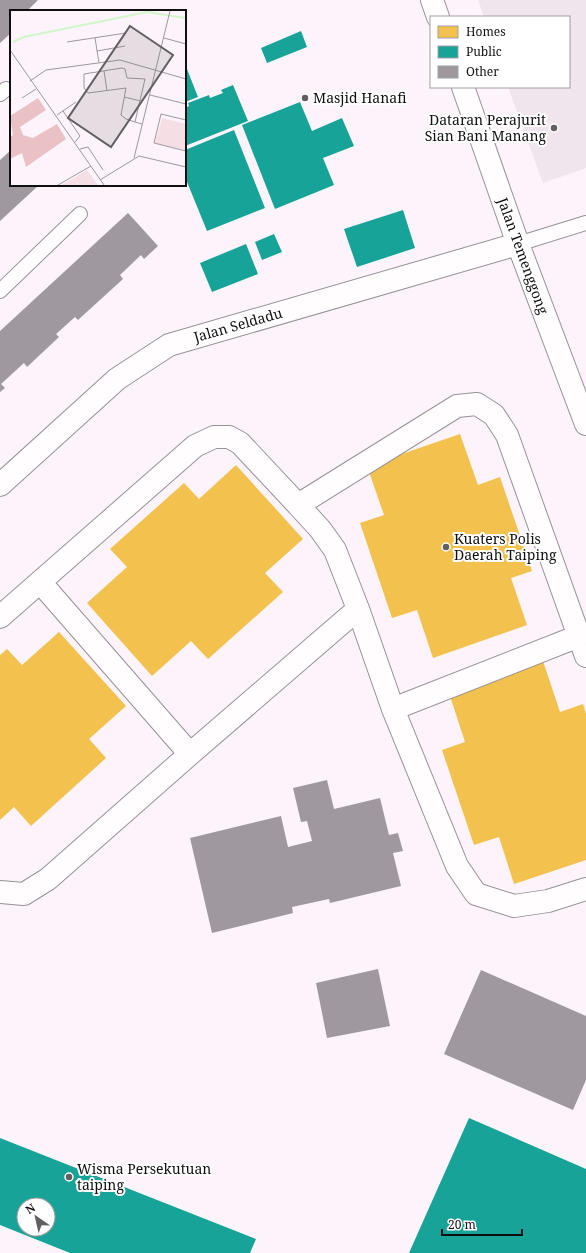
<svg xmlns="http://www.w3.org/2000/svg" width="586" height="1253" font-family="'Noto Serif',serif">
<rect width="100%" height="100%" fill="#fcf4fa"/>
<!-- plaza -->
<path fill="#f0e4ed" d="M 478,0 L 586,0 L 586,168 L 543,183 L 508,87 L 569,87 L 569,17 L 484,17 Z"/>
<!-- homes -->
<path fill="#f2c14e" d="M 460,434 L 478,485 L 500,477 L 532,571 L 511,578 L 527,625 L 433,658 L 417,610 L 392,618 L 360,523 L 384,515 L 367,466 Z
M 236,465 L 303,539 L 265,573 L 283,592 L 208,659 L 191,641 L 152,676 L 87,603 L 127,567 L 110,549 L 184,483 L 199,499 Z
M 59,632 L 126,706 L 89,739 L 106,758 L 31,826 L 14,807 L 0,820 L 0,655 L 7,649 L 22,665 Z
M 543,661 L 560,712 L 583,704 L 586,714 L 586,860 L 514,884 L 499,837 L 474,845 L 442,750 L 465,742 L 449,693 Z"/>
<!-- public -->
<path fill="#17a398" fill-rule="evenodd" d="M 301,31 L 307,47 L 267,63 L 261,48 Z
M 185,64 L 198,97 L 185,102 Z
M 233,85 L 248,121 L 185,146 L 185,108 L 189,106 L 188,103 L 209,95 L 210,98 L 223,93 L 221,90 Z
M 300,102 L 312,131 L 342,118 L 354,146 L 323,158 L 334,185 L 275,209 L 242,125 Z
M 234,130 L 265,208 L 207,231 L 185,177 L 185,150 Z
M 403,210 L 415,248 L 357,267 L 344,229 Z
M 274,234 L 282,252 L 262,260 L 255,242 Z
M 246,244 L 258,274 L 212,292 L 200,263 Z
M 469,1118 L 586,1169 L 586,1253 L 409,1253 Z
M 0,1138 L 256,1239 L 250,1253 L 70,1253 L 0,1225 ZM 24,1205 L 48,1205 L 48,1229 L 24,1229 Z"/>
<!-- building -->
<path fill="#9f999f" d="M 0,0 L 38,0 L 27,11 L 11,11 L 11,33 L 0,43 Z
M 11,150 L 11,185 L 39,185 L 0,221 L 0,160 Z
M 128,213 L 158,246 L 144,259 L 141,255 L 120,275 L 123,279 L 78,320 L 75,317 L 56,334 L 59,337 L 27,367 L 24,363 L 1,384 L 5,388 L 0,392 L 0,331 Z
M 327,780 L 334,809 L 380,798 L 389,835 L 398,833 L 403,851 L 393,853 L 401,886 L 330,903 L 329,899 L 292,907 L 293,913 L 212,933 L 190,838 L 281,816 L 288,847 L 312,841 L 307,821 L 301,822 L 293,788 Z
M 378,969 L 390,1026 L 327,1038 L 316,983 Z
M 481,970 L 586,1016 L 586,1080 L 573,1110 L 444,1054 Z"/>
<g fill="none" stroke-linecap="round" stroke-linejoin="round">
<defs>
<path id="lane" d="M 0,94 L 6,89
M 518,244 L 586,223
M 0,291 L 80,214"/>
<path id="street" d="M 432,0 L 438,17
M 463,87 L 518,244 L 586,424
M 0,485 L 117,379 L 169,345 L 518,244
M 298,505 L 320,529 L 335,550 L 358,609
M 40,582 L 190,754
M 0,617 L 195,446 L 214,437 L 229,437 L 240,443 L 298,505 L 457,406 L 477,404 L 494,415 L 507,435 L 586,656
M 393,709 L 579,636
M 0,892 L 24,894 L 48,879 L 190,754 L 358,609 L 393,709 L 457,866 L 476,894 L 514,906 L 548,901 L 586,889"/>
</defs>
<!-- lane casing -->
<use href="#lane" stroke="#969295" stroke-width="16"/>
<!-- street casing -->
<use href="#street" stroke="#969295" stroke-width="24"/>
<!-- lane -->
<use href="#lane" stroke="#fffdfe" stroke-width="14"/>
<!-- street -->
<use href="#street" stroke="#fffdfe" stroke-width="22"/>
</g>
<!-- markers -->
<g fill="#625f61" stroke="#fff" stroke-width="1.5">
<circle cx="305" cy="98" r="4"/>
<circle cx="554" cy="128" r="4"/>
<circle cx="446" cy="547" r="4"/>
<circle cx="69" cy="1177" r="4"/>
</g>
<g text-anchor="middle" stroke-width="4" stroke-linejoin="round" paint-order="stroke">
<!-- poi labels -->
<g font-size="14" fill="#0f0f0f" stroke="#fff" text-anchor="start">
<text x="313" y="103">Masjid Hanafi</text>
<text x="546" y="125" text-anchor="end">Dataran Perajurit<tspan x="546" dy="16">Sian Bani Manang</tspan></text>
<text x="454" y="544">Kuaters Polis<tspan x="454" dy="16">Daerah Taiping</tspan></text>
<text x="77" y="1174">Wisma Persekutuan<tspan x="77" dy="16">taiping</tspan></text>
</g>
<!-- street labels -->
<g font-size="14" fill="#0f0f0f" stroke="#fff">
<text transform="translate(523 256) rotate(70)" y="5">Jalan Temenggong</text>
<text transform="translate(238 325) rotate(-16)" y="5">Jalan Seldadu</text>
</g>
</g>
<!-- overview -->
<g transform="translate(10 10)">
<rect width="176" height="176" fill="#fcf4fa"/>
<path d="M 28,88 L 36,100 L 10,117 L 13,125 L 23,128 L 47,114 L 56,129 L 16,157 L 12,143 L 0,149 L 0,127 L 3,125 L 0,106 Z" fill="#eac2c5"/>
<path d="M 152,108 L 176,114 L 176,140 L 145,133 ZM 77,160 L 88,175 L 52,175 Z" fill="#f6dee5"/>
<path fill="none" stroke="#d2f5ca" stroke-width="2" d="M 3,32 L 14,27 L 137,2 L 176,8"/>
<path fill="none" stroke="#9d989c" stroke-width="1" d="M 85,28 L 89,53M 154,28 L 176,34M 57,32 L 116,23M 0,40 L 94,175M 87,41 L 115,36M 94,61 L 97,81M 20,71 L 36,60 L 110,50 L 176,69M 140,85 L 176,94M 114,87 L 131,91M 12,88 L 26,79M 53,101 L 70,126 L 65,132M 47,105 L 66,92M 176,110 L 151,104 L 144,133 L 176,141M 125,112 L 135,69 L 117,68 L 115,59 L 112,58 L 74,64 L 74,78 L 78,83 L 116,78 L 111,105 L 116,109 L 125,112 L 132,114M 70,139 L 78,137 L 93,160M 124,148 L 160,1M 90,170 L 129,146 L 176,157M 48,175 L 81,156"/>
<path fill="#625f61" fill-opacity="0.15" stroke="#625f61" stroke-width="2" d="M 120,16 L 163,45 L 101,137 L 58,108 Z"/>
<rect width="176" height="176" fill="none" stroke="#0f0f0f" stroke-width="2"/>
</g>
<!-- legend -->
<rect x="430" y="16" width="140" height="72" fill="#ffffff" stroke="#9f9f9f"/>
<rect x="438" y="26" width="20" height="12" fill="#f2c14e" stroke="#9f9f9f"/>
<text x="466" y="36" font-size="12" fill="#0f0f0f">Homes</text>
<rect x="438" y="46" width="20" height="12" fill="#17a398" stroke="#9f9f9f"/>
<text x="466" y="56" font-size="12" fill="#0f0f0f">Public</text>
<rect x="438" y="66" width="20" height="12" fill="#9f999f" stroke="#9f9f9f"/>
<text x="466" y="76" font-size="12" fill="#0f0f0f">Other</text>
<!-- north arrow -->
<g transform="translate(36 1217) rotate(326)"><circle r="19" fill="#ffffff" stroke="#9f9f9f"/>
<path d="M0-3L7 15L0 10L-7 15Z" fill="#625f61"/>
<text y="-6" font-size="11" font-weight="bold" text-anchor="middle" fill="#0f0f0f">N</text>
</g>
<!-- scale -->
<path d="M442 1229v6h80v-6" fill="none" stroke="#0f0f0f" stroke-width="2"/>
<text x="448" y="1229" font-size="12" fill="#0f0f0f" stroke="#ffffff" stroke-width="3" paint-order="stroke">20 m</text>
</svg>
